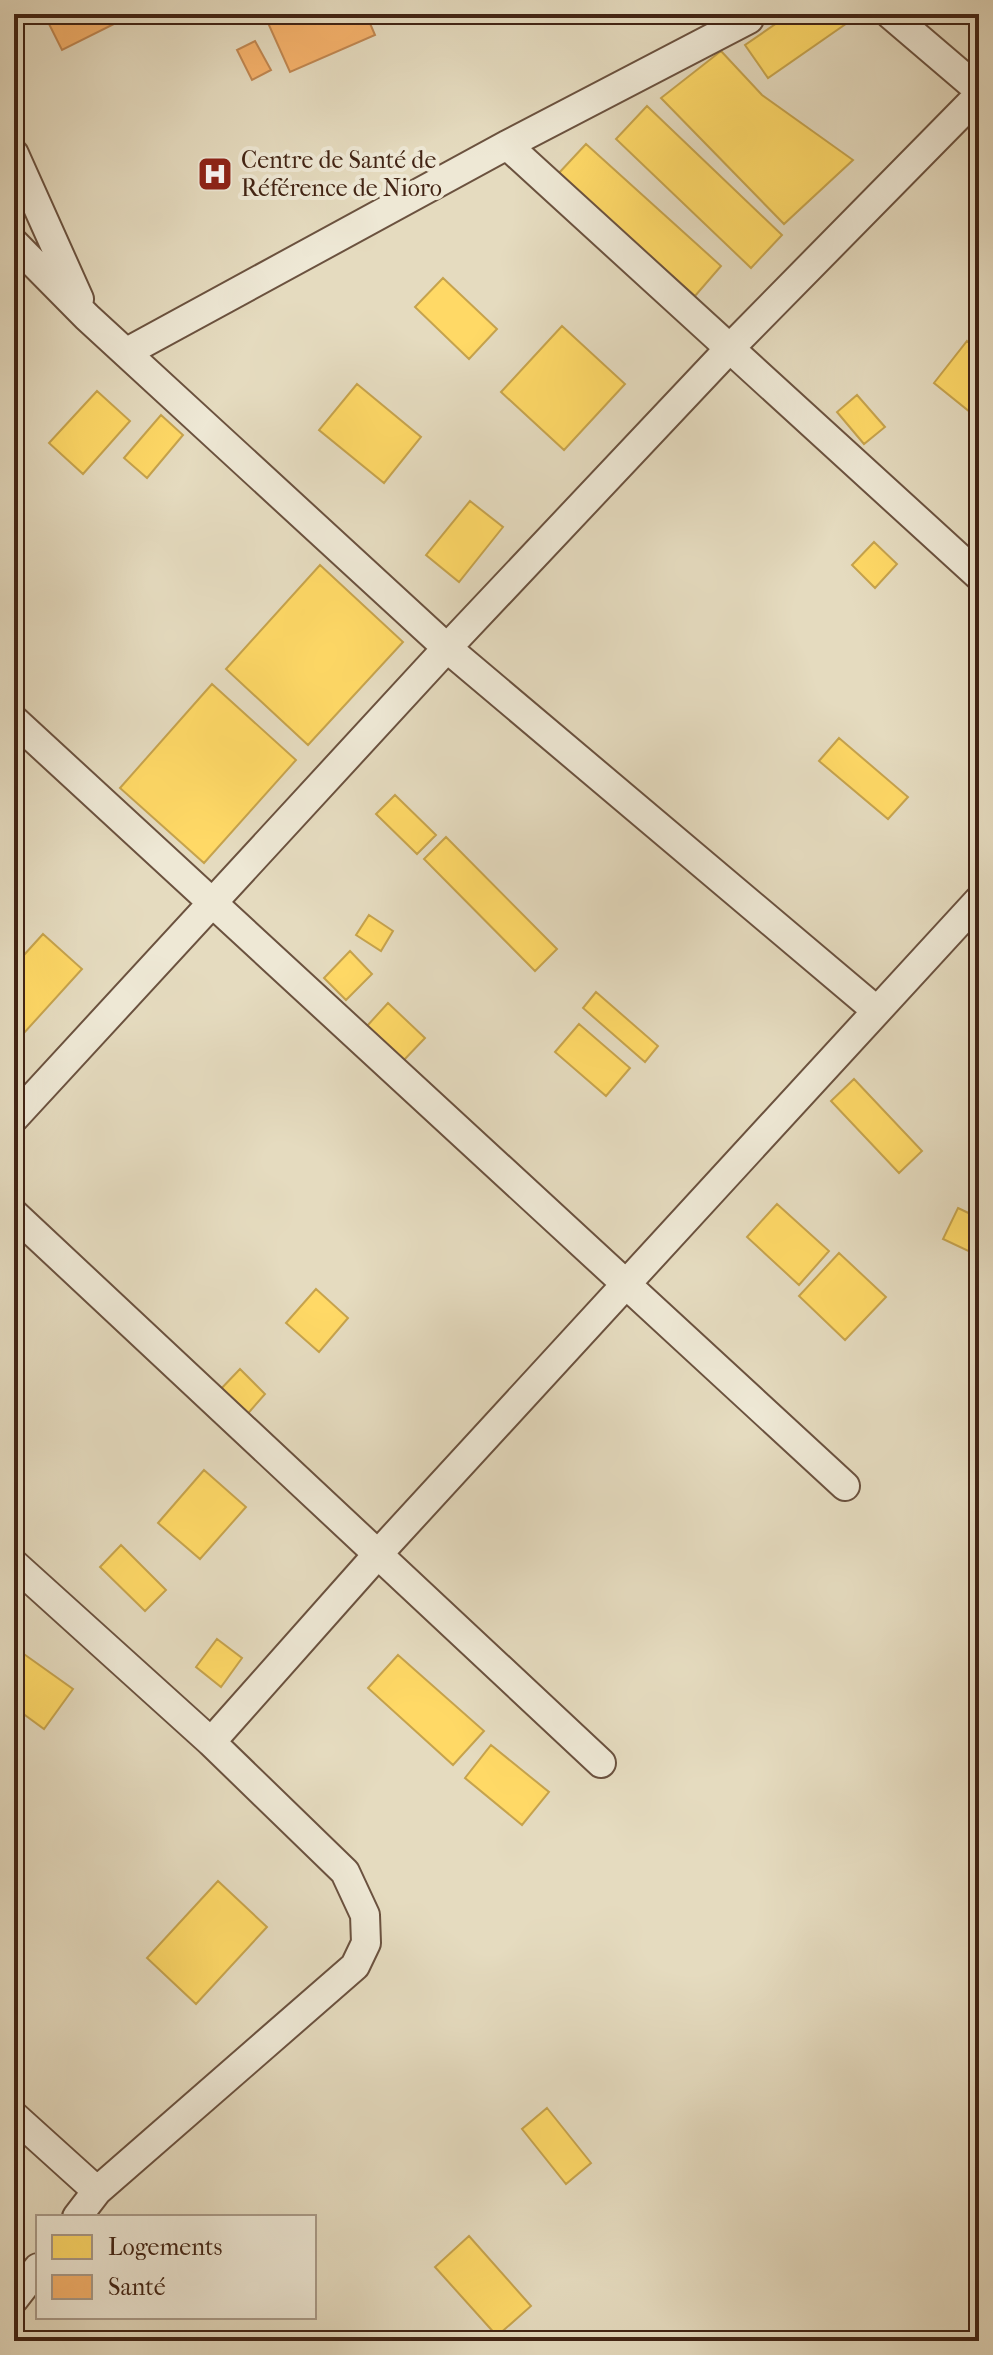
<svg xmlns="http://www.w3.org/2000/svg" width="993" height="2355" font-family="'IM FELL French Canon',serif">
<rect width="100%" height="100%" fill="#e5dbbf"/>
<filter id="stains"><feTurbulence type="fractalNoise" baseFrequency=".0025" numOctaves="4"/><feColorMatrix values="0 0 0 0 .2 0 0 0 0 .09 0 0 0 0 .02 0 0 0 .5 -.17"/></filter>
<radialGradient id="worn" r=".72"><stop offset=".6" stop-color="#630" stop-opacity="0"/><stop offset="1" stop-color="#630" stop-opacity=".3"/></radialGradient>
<!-- homes -->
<path fill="#ffd966" stroke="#c6a34d" stroke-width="2" d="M 790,14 L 845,14 L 850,21 L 768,78 L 745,45 Z
M 954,14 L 975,14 L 966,24 Z
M 721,51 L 762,95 L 853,160 L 784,224 L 661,98 Z
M 647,106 L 782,235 L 751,268 L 616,139 Z
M 586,144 L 721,266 L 695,296 L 558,174 Z
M 443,278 L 497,329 L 469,359 L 415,307 Z
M 562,326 L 625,384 L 564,450 L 501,392 Z
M 967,341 L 979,351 L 979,401 L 970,412 L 934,383 Z
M 357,384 L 421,437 L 384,483 L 319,430 Z
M 97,391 L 130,421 L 83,474 L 49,443 Z
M 857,395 L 885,427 L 864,444 L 837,412 Z
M 161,415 L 183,435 L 147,478 L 124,458 Z
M 470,501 L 503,527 L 459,582 L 426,555 Z
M 874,542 L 897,564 L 875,588 L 852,565 Z
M 320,565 L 403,642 L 308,745 L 226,669 Z
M 212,684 L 296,760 L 204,863 L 120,788 Z
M 839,738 L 908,797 L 888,819 L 819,761 Z
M 395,795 L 436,835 L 417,854 L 376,814 Z
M 446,837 L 557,949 L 535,971 L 424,859 Z
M 369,915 L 393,931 L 381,951 L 356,935 Z
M 43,934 L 82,969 L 14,1044 L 14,966 Z
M 350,951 L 372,974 L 346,1000 L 324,978 Z
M 596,992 L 658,1046 L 645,1062 L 583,1008 Z
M 388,1003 L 425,1038 L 403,1061 L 367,1026 Z
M 579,1024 L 630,1068 L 606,1096 L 555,1052 Z
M 854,1079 L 922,1151 L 899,1173 L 831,1101 Z
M 777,1204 L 829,1251 L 799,1285 L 747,1237 Z
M 958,1208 L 979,1218 L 979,1256 L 943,1239 Z
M 839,1253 L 886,1297 L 845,1340 L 799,1296 Z
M 316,1289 L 348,1318 L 319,1352 L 286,1323 Z
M 240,1369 L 265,1394 L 244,1418 L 217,1393 Z
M 204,1470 L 246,1507 L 200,1559 L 158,1523 Z
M 121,1545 L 166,1590 L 145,1611 L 100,1567 Z
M 217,1639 L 242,1658 L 221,1687 L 196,1667 Z
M 14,1647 L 73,1689 L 44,1729 L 14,1707 Z
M 398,1655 L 484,1731 L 453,1765 L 368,1688 Z
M 491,1745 L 549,1792 L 522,1825 L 465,1778 Z
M 218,1881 L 267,1927 L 196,2004 L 147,1958 Z
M 547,2108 L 591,2163 L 566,2184 L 522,2129 Z
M 469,2236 L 531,2306 L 497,2336 L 435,2267 Z"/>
<!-- health -->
<path fill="#f6b26b" stroke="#c08751" stroke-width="2" d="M 44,14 L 122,14 L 124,19 L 62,50 Z
M 264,14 L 366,14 L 375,35 L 290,72 Z
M 255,41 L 271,70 L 252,80 L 237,50 Z"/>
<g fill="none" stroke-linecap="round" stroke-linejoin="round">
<defs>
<path id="street" d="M 890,14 L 979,90
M 507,145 L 979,576
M 14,154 L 79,299
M 14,243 L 87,317 L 447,648 L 877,1011
M 127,352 L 507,145 L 749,19 L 747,14
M 14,720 L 845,1486
M 14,1118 L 447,648 L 730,348 L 979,95
M 14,1214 L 601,1763
M 14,1564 L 211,1742 L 345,1872 L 365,1915 L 366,1943 L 355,1966 L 97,2191 L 77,2217
M 211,1742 L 378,1554 L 979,900
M 14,2116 L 97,2191
M 14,2299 L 38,2268"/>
</defs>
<!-- street casing -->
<use href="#street" stroke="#6b523f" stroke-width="32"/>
<!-- street -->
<use href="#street" stroke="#eee8d5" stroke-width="28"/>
</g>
<!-- icons -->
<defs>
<symbol id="hospital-square" viewBox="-11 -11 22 22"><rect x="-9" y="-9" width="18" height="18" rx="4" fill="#8f2418" stroke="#eee8d5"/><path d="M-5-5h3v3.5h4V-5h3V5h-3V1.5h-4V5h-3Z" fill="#fff"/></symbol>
</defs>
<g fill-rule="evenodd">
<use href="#hospital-square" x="195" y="154" width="40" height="40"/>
</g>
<g text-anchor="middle" stroke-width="8" stroke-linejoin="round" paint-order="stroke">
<!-- poi labels -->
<g font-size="24" fill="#422414" stroke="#eee8d5" text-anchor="start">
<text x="241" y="168">Centre de Santé de<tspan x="241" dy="28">Référence de Nioro</tspan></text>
</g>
</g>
<!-- margin -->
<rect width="993" height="2355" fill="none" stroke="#e5dbbf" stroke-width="48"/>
<rect x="16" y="16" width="961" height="2323" fill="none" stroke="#422414" stroke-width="4"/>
<rect x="24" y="24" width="945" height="2307" fill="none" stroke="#422414" stroke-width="2"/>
<!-- legend -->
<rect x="36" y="2215" width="280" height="104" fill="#eee8d5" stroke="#a99a88" stroke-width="2"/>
<rect x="52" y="2235" width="40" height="24" fill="#ffd966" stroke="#a99a88" stroke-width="2"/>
<text x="108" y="2255" font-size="24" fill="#422414">Logements</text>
<rect x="52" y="2275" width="40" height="24" fill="#f6b26b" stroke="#a99a88" stroke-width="2"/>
<text x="108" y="2295" font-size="24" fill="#422414">Santé</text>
<rect width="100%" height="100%" filter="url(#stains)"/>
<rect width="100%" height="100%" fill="url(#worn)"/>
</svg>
